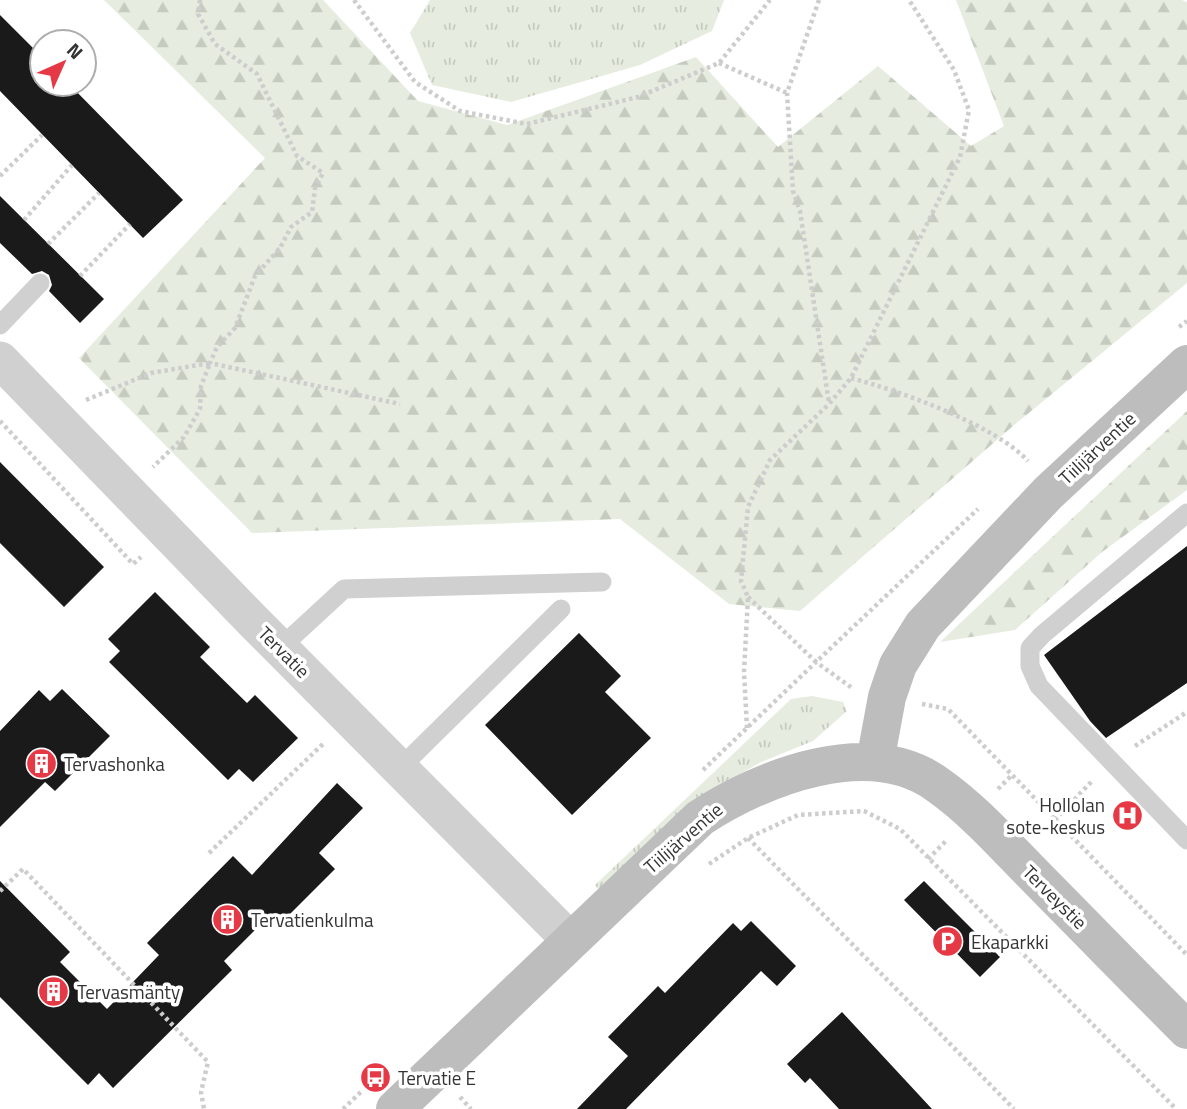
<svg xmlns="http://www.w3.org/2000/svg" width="1187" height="1109" font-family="'Titillium Web',sans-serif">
<defs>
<pattern id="grass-tufts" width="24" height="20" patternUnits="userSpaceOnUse" patternTransform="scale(1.75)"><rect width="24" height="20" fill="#e6ecdf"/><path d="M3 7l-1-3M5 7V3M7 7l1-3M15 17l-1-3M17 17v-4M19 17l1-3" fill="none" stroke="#c6cbc0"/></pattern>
<pattern id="forest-firs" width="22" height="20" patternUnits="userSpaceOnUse" patternTransform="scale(1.75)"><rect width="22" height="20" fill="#e6ecdf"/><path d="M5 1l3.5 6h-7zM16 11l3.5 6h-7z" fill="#c6cbc0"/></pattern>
</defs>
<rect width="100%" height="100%" fill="#fff"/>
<!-- grass -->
<path fill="url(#grass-tufts)" d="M 430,0 L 724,0 L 712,31 L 640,65 L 511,102 L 432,85 L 410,33 Z
M 812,696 L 843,702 L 847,711 L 813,741 L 759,763 L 695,801 L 600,892 L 595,885 L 791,699 Z"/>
<!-- forest -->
<path fill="url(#forest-firs)" d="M 104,0 L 323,0 L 418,101 L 507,125 L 696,57 L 778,147 L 878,66 L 971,146 L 1004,126 L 956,0 L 1182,0 L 1187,2 L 1187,283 L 1013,426 L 800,611 L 729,604 L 620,519 L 252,533 L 79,358 L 265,158 Z
M 1187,411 L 1187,490 L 1102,552 L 1015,630 L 940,642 Z"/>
<!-- building -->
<path fill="#1a1a1a" d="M 0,15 L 42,57 L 42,84 L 69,84 L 183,200 L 143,238 L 0,91 Z
M 0,196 L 104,299 L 80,323 L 49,291 L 52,285 L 49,275 L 42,271 L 32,274 L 0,243 Z
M 0,462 L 104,567 L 64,607 L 0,543 Z
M 1187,546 L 1187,683 L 1106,738 L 1090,721 L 1044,655 Z
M 155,592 L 210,647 L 200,657 L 247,703 L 255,695 L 298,738 L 253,782 L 239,769 L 228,780 L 109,662 L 120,651 L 108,639 Z
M 579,633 L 621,676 L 605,692 L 651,738 L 572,815 L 485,725 Z
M 62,689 L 110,736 L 55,791 L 45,782 L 0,827 L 0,731 L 39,690 L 50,701 Z
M 337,783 L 363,808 L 319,853 L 335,869 L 280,924 L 270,915 L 224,961 L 232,970 L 113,1088 L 99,1073 L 88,1085 L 0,997 L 0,881 L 70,952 L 60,962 L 107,1009 L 159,955 L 147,943 L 233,856 L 252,875 Z
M 924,881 L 1000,957 L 980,977 L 904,900 Z
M 751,921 L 796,966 L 777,986 L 761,971 L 626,1109 L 577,1109 L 628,1056 L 608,1037 L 658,986 L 665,993 L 733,923 L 741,931 Z
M 842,1012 L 932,1109 L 839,1109 L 810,1078 L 805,1083 L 787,1064 Z"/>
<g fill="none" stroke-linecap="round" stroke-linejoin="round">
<!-- path -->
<path stroke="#cdcdcd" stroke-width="4.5" stroke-dasharray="3.5 3.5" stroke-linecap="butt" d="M 200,0 L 198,14 L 215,44 L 257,74 L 297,156 L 323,173 L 315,188 L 312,212 L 291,227 L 280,248 L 255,276 L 235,328 L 217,347 L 210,363 L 400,404
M 354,0 L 415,82 L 460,111 L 527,124 L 638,97 L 719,63 L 770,0
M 819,0 L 787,93 L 793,191 L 800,211 L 829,403
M 719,63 L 787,93
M 0,176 L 42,135
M 24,220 L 72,165
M 48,244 L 99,193
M 80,276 L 130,224
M 1179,327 L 1187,321
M 851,378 C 900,391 995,425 1028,461
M 86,400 L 151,373 L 210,363 L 201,386 L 200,409 L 184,437 L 153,467
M 0,421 L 133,564 L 141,557
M 748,597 L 816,662 L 978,509
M 922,704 L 948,709 L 1187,955
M 747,728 L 744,672 L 748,597 L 741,581 L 748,507 L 770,460 L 829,404 L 851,378 L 960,157 L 969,110 L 954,70 L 909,0
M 1135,746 L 1187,712
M 703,770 L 816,662 L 852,688
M 998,789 L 1012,775
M 1055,820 L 1093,780
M 748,838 L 1014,1109
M 209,853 L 325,742
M 928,859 L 947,840
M 709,864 L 748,838 L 798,815 L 864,811 L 900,829 L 1176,1109
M 0,891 L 23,869 L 208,1062 L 201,1092 L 204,1109
M 460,1097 L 471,1109
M 343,1109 L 363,1090"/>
<!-- lane -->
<path stroke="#d0d0d0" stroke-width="19" d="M 0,325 L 40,283
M 1187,513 L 1042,635 L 1030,648 L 1030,666 L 1039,686 L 1187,840
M 280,648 L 344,589 L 602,582
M 400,768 L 561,609"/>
<!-- street -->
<path stroke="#d0d0d0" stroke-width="37" d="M 0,360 L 255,623 L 571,941"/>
<!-- secondary -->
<path stroke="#bdbdbd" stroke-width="38" d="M 875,762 L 887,697 L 898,665 L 923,625 L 1048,493 L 1187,364
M 395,1109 L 700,818 C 762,777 870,735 938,785 C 975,811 1006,847 1038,879 C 1088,930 1137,980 1187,1030"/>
</g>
<!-- icons -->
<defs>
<symbol id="building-disc" viewBox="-11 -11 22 22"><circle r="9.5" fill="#e63946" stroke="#fff"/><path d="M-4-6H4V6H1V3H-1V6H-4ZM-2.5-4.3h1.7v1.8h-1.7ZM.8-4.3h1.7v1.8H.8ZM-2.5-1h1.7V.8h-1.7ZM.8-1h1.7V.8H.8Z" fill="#fff"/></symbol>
<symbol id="hospital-disc" viewBox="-11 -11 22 22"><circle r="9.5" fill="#e63946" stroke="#fff"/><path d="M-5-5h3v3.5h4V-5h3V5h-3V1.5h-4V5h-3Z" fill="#fff"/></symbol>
<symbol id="parking-disc" viewBox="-11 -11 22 22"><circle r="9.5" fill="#e63946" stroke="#fff"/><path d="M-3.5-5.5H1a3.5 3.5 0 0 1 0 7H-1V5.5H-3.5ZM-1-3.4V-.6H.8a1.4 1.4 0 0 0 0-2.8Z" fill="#fff"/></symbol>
<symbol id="bus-disc" viewBox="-11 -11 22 22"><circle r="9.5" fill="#e63946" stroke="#fff"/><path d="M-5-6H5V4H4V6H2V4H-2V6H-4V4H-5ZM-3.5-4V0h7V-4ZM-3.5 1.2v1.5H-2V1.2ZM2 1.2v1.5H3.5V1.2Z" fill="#fff"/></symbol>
</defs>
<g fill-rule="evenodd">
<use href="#building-disc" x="24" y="746" width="35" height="35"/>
<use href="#hospital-disc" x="1110" y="798" width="35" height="35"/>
<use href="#building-disc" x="210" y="902" width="35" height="35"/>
<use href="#parking-disc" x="930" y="924" width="35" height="35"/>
<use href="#building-disc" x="36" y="974" width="35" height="35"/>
<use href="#bus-disc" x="358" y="1060" width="35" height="35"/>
</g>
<g text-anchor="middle" stroke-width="7" stroke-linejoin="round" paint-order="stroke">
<!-- street labels -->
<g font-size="19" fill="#333" stroke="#fff">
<text transform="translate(1097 448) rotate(-43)" y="7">Tiilijärventie</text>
<text transform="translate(284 652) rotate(45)" y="7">Tervatie</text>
<text transform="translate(683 838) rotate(-41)" y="7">Tiilijärventie</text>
<text transform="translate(1055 897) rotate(45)" y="7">Terveystie</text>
</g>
<!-- poi labels -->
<g font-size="19" fill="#333" stroke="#fff" text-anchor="start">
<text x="64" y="771">Tervashonka</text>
<text x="1105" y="812" text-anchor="end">Hollolan<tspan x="1105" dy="22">sote-keskus</tspan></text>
<text x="251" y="927">Tervatienkulma</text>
<text x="971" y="949">Ekaparkki</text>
<text x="77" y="999">Tervasmänty</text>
<text x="398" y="1085">Tervatie E</text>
</g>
</g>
<!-- north arrow -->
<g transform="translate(63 63) rotate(45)"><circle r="33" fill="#ffffff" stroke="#adadad" stroke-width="2"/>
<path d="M0-5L12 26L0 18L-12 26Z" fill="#e63946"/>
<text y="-10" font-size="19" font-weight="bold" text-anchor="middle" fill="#333333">N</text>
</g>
</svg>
